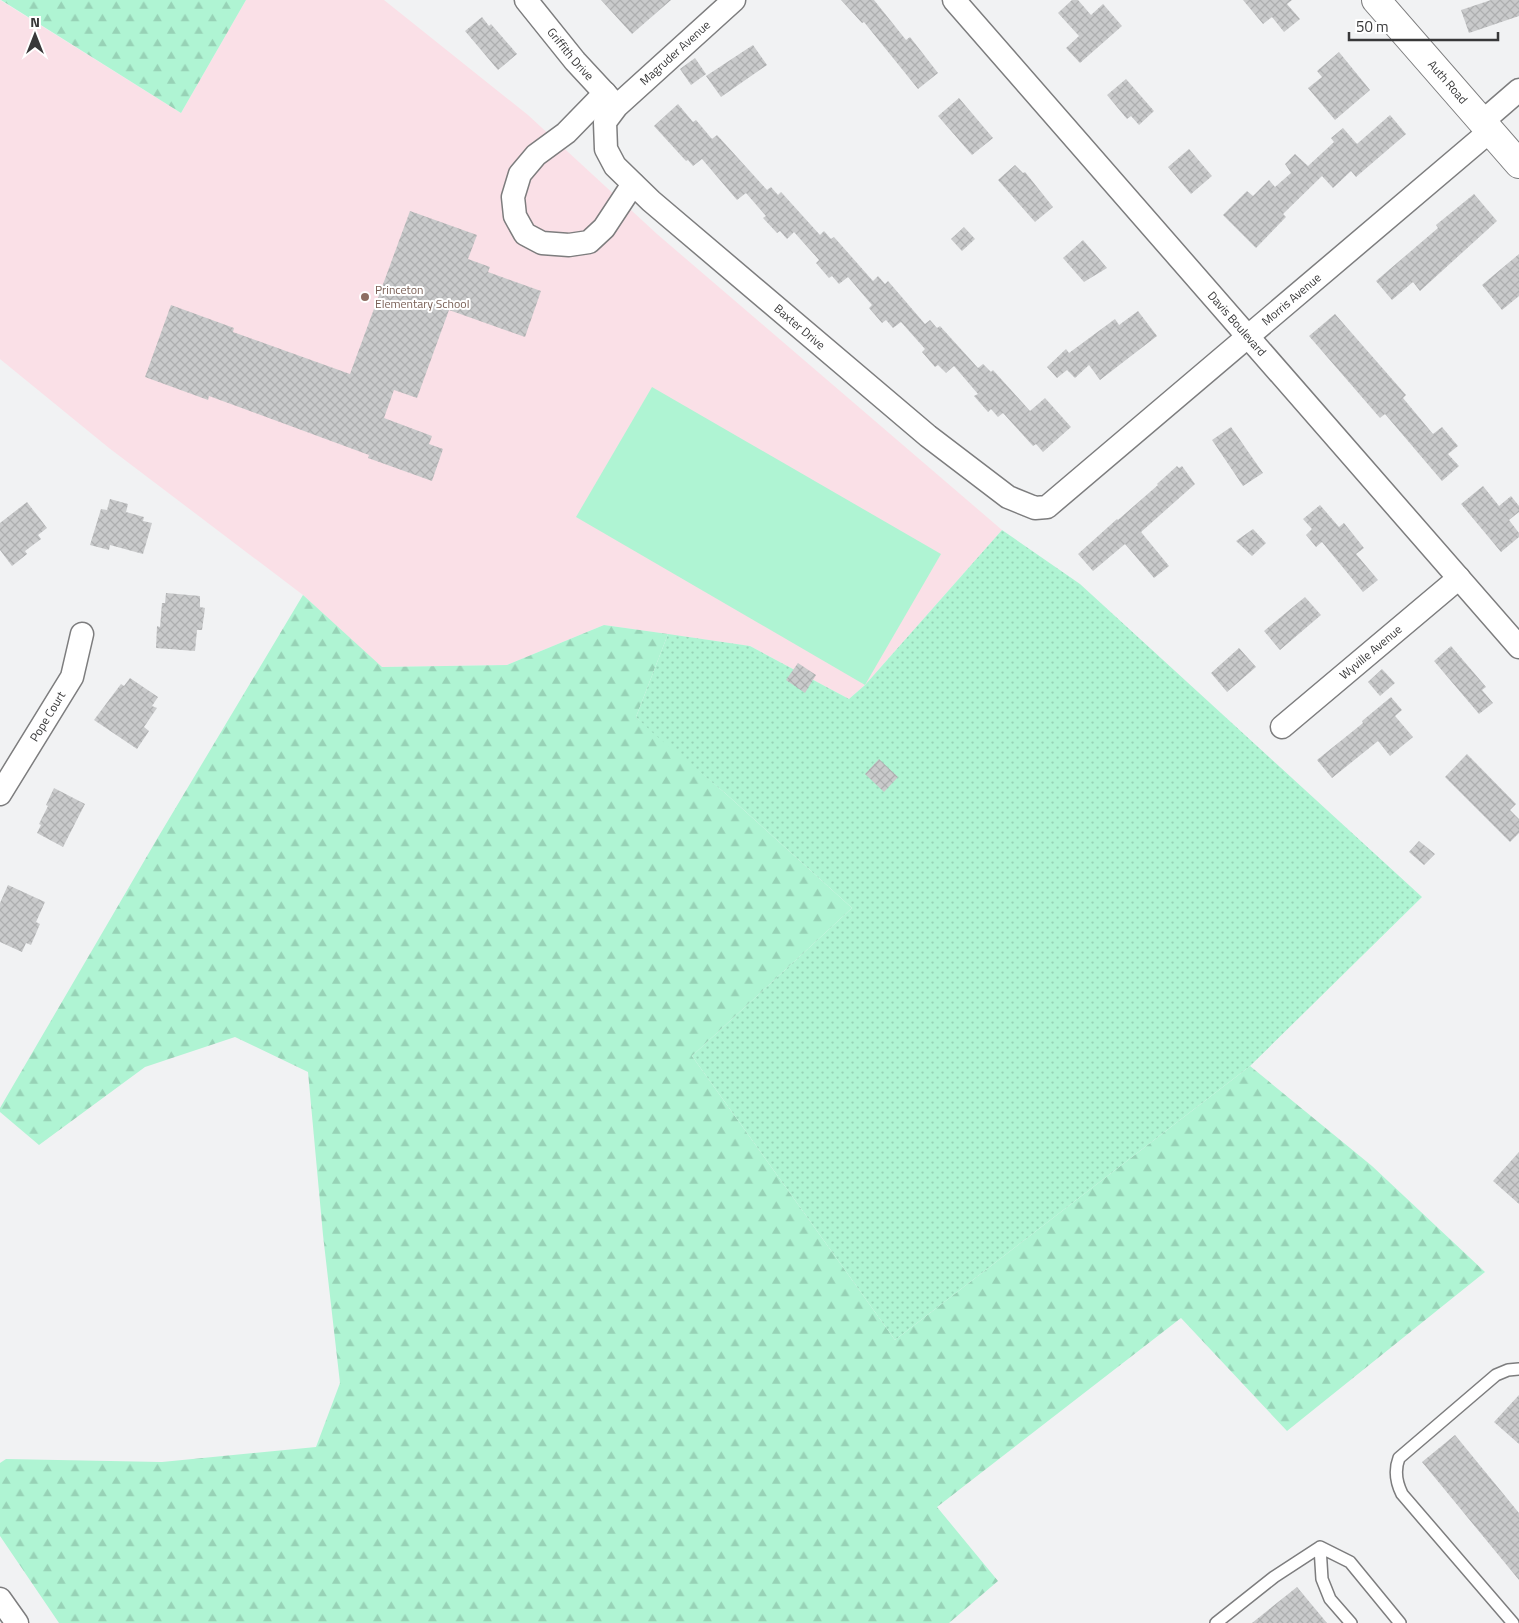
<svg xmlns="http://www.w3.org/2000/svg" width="1519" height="1623" font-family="'Titillium Web',sans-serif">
<defs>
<pattern id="forest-firs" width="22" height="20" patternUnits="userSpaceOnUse" patternTransform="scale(1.25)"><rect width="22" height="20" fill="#aff4d3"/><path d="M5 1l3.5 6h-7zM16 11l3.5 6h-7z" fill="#97d2b6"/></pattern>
<pattern id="park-dots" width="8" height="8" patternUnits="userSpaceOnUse" patternTransform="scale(1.25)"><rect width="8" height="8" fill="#aff4d3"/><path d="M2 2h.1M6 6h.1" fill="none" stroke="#97d2b6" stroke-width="1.8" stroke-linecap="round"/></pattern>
<pattern id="building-cross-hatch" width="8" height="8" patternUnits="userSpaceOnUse" patternTransform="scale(1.25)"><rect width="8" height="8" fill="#c9cacb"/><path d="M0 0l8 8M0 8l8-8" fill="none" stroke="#adaeaf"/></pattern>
</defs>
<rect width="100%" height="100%" fill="#f1f2f3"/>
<!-- education -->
<path fill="#fae0e7" d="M 0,0 L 181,113 L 246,0 L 384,0 L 528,115 L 657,234 L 1002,530 L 865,685 L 849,699 L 750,646 L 604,625 L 507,665 L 381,667 L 303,595 L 109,448 L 0,359 Z"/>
<!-- green -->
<path fill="#aff4d3" d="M 652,387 L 941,554 L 865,685 L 576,517 Z"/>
<!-- forest -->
<path fill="url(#forest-firs)" d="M 1,0 L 246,0 L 181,113 Z
M 303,595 L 382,667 L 507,665 L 604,625 L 668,634 L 636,717 L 725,793 L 852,908 L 692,1056 L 895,1340 L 1250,1066 L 1372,1166 L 1485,1272 L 1287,1431 L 1181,1318 L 937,1507 L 998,1581 L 949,1623 L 59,1623 L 0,1536 L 0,1463 L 6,1459 L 162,1462 L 316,1447 L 340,1383 L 323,1235 L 308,1072 L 235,1037 L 145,1067 L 39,1145 L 0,1112 L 0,1108 L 157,839 Z"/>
<!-- park -->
<path fill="url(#park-dots)" d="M 1002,530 L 1080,584 L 1422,897 L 1250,1066 L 895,1340 L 692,1056 L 852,908 L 725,793 L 654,734 L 636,717 L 668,634 L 750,646 L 849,699 L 865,685 Z"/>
<!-- building -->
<path fill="url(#building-cross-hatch)" d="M 601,0 L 671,0 L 632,34 Z
M 841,0 L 874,0 L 906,40 L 910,37 L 938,73 L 918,89 L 864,22 L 862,23 Z
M 1072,0 L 1078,0 L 1091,15 L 1103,4 L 1122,26 L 1080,63 L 1066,48 L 1079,36 L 1058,13 Z
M 1243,0 L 1292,0 L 1287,4 L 1300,19 L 1284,32 L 1272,17 L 1263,24 Z
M 1491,0 L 1519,0 L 1519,16 L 1469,33 L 1461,10 Z
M 482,17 L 489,26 L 491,24 L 517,54 L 498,70 L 465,31 Z
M 753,45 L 767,65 L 721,97 L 706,76 Z
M 1339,52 L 1370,90 L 1335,120 L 1308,88 L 1322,77 L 1317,71 Z
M 695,58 L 706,74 L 691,85 L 680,69 Z
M 1126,79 L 1154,111 L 1139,125 L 1131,116 L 1127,119 L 1107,95 Z
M 959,98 L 993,138 L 972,155 L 938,116 Z
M 678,104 L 693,122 L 696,120 L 712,139 L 717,135 L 767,190 L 771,187 L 778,195 L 781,192 L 820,235 L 824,231 L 831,239 L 834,237 L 873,281 L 878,276 L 885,284 L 888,281 L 925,324 L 930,320 L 937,328 L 940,326 L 978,368 L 983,364 L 991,372 L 993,370 L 1030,411 L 1045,398 L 1071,427 L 1043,452 L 1036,444 L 1033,446 L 1003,413 L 998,417 L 991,409 L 988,412 L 974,396 L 978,394 L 954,366 L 946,373 L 938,365 L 935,367 L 922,352 L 925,349 L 901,322 L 893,328 L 886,320 L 882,323 L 869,308 L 872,305 L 848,277 L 839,284 L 832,276 L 829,278 L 816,263 L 819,260 L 794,232 L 787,239 L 780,231 L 777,233 L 763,218 L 766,216 L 746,193 L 737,200 L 702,159 L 693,166 L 688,160 L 686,161 L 654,126 Z
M 1390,115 L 1406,134 L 1356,177 L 1351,171 L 1333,188 L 1322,176 L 1283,214 L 1286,217 L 1256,248 L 1223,215 L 1247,191 L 1253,196 L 1269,180 L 1275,187 L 1291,173 L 1285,164 L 1295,154 L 1308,166 L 1334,142 L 1331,138 L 1343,128 L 1357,144 Z
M 1189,149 L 1212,176 L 1191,194 L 1168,167 Z
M 1015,165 L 1023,173 L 1025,172 L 1053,207 L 1035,222 L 998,180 Z
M 1474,194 L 1497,221 L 1420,291 L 1413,282 L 1392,300 L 1376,281 L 1438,228 L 1436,225 Z
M 410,211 L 477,235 L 468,259 L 490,267 L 488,272 L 541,291 L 525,337 L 449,310 L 417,398 L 394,390 L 384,418 L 432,436 L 429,444 L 443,449 L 432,481 L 368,458 L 369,455 L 209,396 L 208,400 L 145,377 L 171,305 L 234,328 L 233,332 L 350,374 Z
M 964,227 L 975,239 L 962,251 L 951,239 Z
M 1083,240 L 1107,268 L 1084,282 L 1063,258 Z
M 1519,254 L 1519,296 L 1502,310 L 1482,285 Z
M 1138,311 L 1157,336 L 1100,380 L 1089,365 L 1075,378 L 1067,370 L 1057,378 L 1047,367 L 1066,349 L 1069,353 L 1115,319 L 1119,325 Z
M 1335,314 L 1406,395 L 1403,398 L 1433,434 L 1442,427 L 1458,446 L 1448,454 L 1459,466 L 1442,481 L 1385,414 L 1380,418 L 1309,336 Z
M 1231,427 L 1263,473 L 1243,486 L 1212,440 Z
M 1177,466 L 1179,468 L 1182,466 L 1195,484 L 1141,532 L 1169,566 L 1154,578 L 1125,544 L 1093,571 L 1078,554 L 1117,519 L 1118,520 L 1158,485 L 1157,484 Z
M 1483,486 L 1499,506 L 1511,496 L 1519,506 L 1519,512 L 1509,520 L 1519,533 L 1519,537 L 1501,552 L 1461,504 Z
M 110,499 L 128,504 L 126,512 L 144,517 L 143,521 L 152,523 L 143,554 L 110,545 L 109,550 L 90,545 L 101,509 L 107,510 Z
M 27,502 L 47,528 L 38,535 L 41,539 L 25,551 L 27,554 L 12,566 L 0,550 L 0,523 Z
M 1320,505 L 1339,527 L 1344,523 L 1364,548 L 1356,554 L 1378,580 L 1363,592 L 1322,542 L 1316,547 L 1306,535 L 1312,529 L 1303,519 Z
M 1253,529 L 1266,543 L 1252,556 L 1236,541 Z
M 166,593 L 200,596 L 200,607 L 205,608 L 202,630 L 197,630 L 195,651 L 156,648 L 157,626 L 160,627 L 162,603 L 165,603 Z
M 1305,597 L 1321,615 L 1280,650 L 1264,631 Z
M 1451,646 L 1486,687 L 1482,690 L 1493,703 L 1479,714 L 1434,661 Z
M 1239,648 L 1256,667 L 1227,692 L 1211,673 Z
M 798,663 L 816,675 L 805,693 L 786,680 Z
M 1382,669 L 1395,683 L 1380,696 L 1368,682 Z
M 130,678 L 158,697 L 152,706 L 157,708 L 144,727 L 149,731 L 137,749 L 94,720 L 121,684 L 124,686 Z
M 1391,697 L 1402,710 L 1395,716 L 1413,737 L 1390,756 L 1378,741 L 1332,778 L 1317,760 L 1363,723 L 1362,721 Z
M 1467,754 L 1516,804 L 1510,810 L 1519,819 L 1519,833 L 1510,842 L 1445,777 Z
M 879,759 L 898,777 L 884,792 L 865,774 Z
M 54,788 L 85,804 L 63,847 L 37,833 L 41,825 L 39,824 L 48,806 L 46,805 Z
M 1419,841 L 1435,854 L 1424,865 L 1409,852 Z
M 8,885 L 45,902 L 36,922 L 40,924 L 31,945 L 26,943 L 22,952 L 0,942 L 0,903 Z
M 1519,1152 L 1519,1204 L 1493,1181 Z
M 1519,1395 L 1519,1444 L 1494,1422 Z
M 1455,1435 L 1519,1513 L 1519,1580 L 1422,1462 Z
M 1297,1587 L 1327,1623 L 1252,1623 Z"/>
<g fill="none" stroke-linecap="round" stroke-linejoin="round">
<defs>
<path id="lane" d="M 1320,1547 L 1322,1579 L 1330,1599 L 1351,1623
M 1216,1623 L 1274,1577 L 1320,1547 L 1350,1562 L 1400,1623
M 1513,1623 L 1402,1494 C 1396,1482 1394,1471 1399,1458 L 1496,1375 L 1508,1370 L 1519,1369"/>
<g id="street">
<path id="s1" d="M 526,0 L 575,61 L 614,103"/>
<path id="s2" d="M 734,0 L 617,106 L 605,122 L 606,149 L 615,166 L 651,201 L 928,436 L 1008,497 L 1035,508 L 1047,507 L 1490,131"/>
<path id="s3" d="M 954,0 L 1519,647"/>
<path d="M 605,93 L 566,133 L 536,155 L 520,174 L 513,197 L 515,216 L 525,234 L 542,243 L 569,245 L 589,242 L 604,228 L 633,184"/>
<path d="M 1482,122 L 1519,90"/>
<path id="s4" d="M 1282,727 L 1459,578"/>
<path id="s5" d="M 0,794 L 72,677 L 82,634"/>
<path d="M 0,1599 L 17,1623"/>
</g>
<g id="secondary">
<path id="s6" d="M 1376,0 L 1519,164"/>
</g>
</defs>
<!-- lane casing -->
<use href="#lane" stroke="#7d7d7e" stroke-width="14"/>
<!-- street casing -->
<use href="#street" stroke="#7d7d7e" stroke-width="25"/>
<!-- secondary casing -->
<use href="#secondary" stroke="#7d7d7e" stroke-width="30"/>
<!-- lane -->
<use href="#lane" stroke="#fff" stroke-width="11"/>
<!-- street -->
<use href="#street" stroke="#fff" stroke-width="22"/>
<!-- secondary -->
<use href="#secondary" stroke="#fff" stroke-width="28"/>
</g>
<!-- markers -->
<circle fill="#8d6e63" stroke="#fff" stroke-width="2" cx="365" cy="297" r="5"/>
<g text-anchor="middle" stroke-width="4" stroke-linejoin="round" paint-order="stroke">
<!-- street labels -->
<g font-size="12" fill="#383839" stroke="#fff">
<text transform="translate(675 53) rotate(-42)" y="4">Magruder Avenue</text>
<text dy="4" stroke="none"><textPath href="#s1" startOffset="70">Griffith Drive</textPath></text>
<text dy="4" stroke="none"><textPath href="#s6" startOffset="109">Auth Road</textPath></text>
<text dy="4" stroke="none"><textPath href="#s2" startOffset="1100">Morris Avenue</textPath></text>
<text dy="4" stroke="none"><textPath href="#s3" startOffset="430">Davis Boulevard</textPath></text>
<text dy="4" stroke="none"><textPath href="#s2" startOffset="469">Baxter Drive</textPath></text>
<text dy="4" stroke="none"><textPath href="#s4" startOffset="116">Wyville Avenue</textPath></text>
<text dy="4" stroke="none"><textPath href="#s5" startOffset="91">Pope Court</textPath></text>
</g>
<!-- education labels -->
<g font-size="12" fill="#785e54" stroke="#fff" text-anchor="start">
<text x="375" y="294">Princeton<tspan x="375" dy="14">Elementary School</tspan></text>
</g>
</g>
<!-- north arrow -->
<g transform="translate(35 35)" stroke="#ffffff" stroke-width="4" paint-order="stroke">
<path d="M0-4L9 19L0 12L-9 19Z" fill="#383839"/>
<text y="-8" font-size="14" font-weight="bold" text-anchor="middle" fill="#383839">N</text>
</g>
<!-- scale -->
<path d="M1349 32v8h149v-8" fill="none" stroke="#383839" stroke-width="2.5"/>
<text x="1356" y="32" font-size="15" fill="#383839" stroke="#ffffff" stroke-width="4" paint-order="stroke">50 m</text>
</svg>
